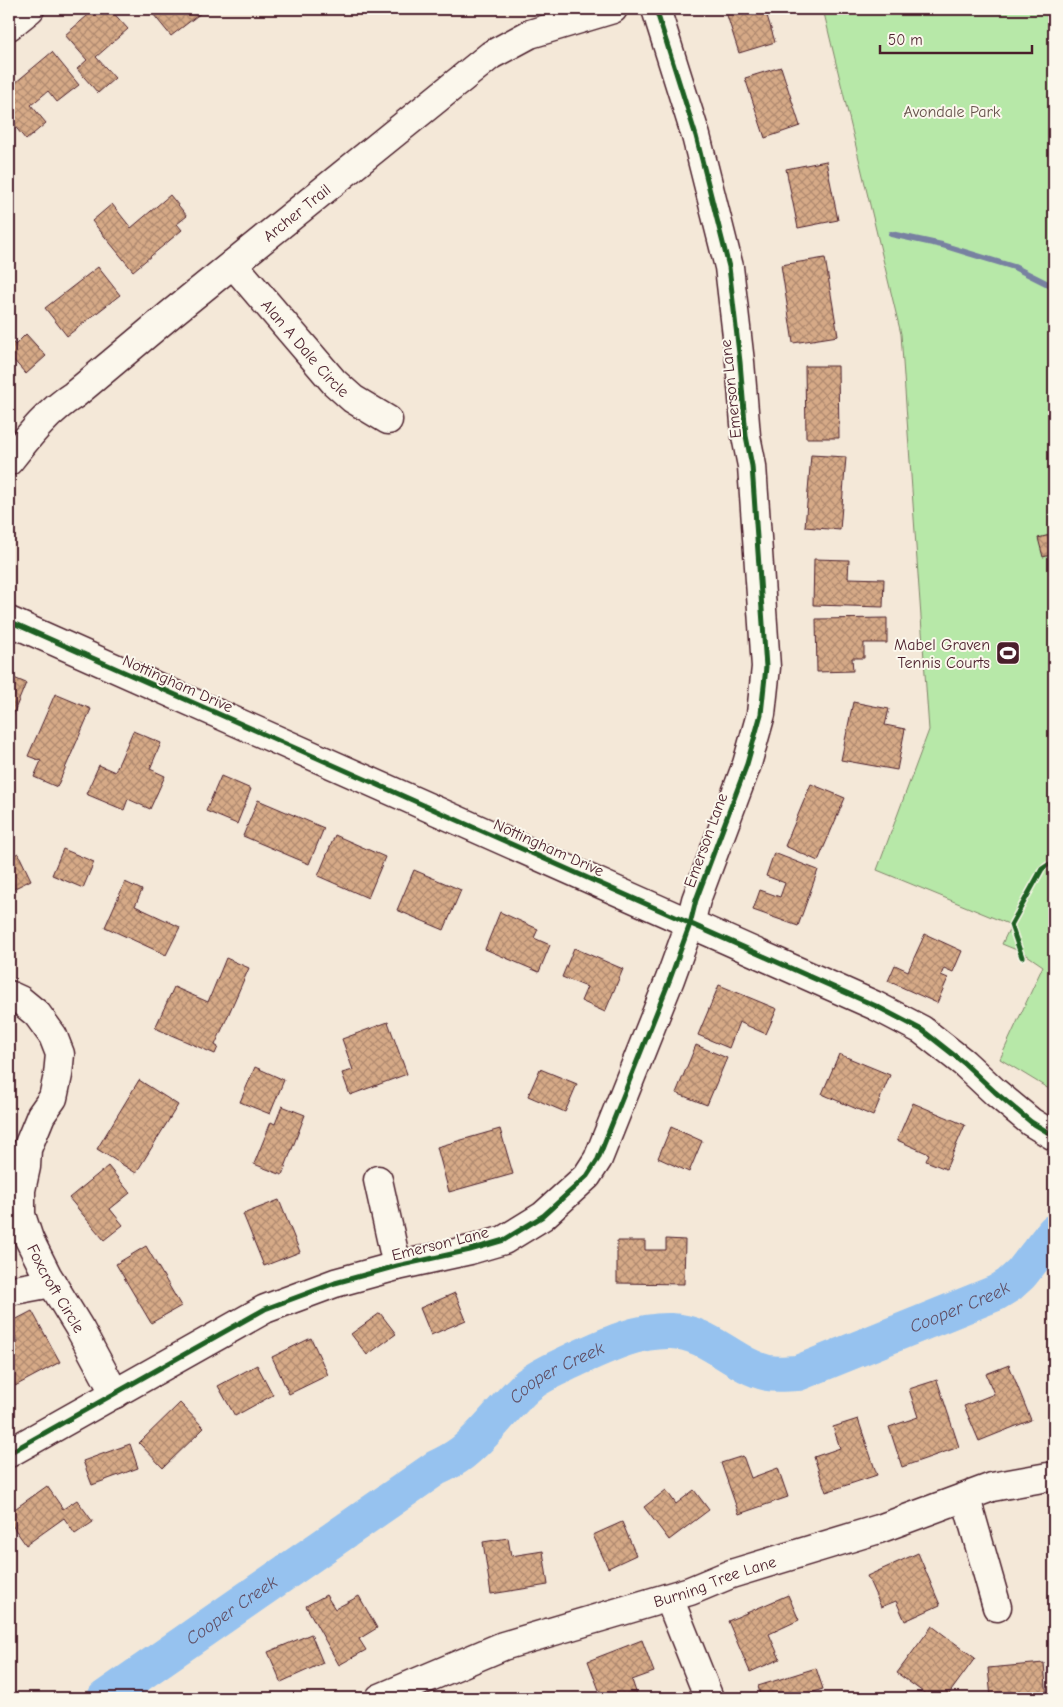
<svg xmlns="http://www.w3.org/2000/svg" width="1063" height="1707" font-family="'Comic Neue',sans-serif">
<defs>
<pattern id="building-cross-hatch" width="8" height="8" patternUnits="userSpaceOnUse" patternTransform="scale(1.25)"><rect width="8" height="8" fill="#d6aa87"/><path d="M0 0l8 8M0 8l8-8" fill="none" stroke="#b08a6f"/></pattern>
</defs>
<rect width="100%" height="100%" fill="#f4e8d8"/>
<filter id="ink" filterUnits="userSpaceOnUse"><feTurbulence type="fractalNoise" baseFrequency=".02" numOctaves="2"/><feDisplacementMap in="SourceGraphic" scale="10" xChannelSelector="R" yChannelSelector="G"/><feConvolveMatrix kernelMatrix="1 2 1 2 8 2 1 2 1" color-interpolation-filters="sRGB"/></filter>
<g filter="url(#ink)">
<!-- green -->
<path fill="#b7e8a8" stroke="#80846a" d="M 823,9 L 1054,9 L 1054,1092 L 1000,1059 L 1043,966 L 1024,953 L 1002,944 L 1011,925 L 877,870 L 929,730 L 901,334 Z"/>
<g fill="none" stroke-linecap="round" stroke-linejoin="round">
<!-- stream -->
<path stroke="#7881a1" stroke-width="6" d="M 891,234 L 942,245 L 1014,267 L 1054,287"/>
<!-- river -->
<path stroke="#96c2ef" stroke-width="36" id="s1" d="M 105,1698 L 436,1468 C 445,1464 454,1459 462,1453 C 487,1434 504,1406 528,1385 C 542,1374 558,1368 574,1360 C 605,1346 636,1330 671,1331 C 709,1332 733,1365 768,1373 C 778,1375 788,1373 798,1373 L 996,1293 L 1009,1285 L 1021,1274 L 1054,1232"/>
</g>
<!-- building -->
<path fill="url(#building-cross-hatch)" stroke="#4a1f2b" d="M 95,9 L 110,9 L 128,29 L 96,57 L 115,78 L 98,93 L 77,69 L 87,60 L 65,35 Z
M 149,9 L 206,9 L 171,36 Z
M 725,9 L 765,9 L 775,42 L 739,53 Z
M 52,52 L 79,85 L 57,102 L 48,91 L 31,105 L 46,123 L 26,140 L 9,119 L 9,88 Z
M 781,67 L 800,126 L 765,138 L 745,78 Z
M 826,161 L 838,220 L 798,228 L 786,169 Z
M 170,195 L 187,216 L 177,224 L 182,230 L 133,271 L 92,221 L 112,204 L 131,228 Z
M 825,258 L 838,336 L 793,343 L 781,265 Z
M 98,267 L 120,295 L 67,336 L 45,308 Z
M 26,334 L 46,356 L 26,374 L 10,356 L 9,357 L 9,338 L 15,345 Z
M 805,366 L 838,366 L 839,438 L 806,438 Z
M 811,455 L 846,457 L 840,530 L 805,527 Z
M 1054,534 L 1054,554 L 1043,557 L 1038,538 Z
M 814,559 L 849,560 L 848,578 L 884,579 L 883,607 L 813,605 Z
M 887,618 L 887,643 L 864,643 L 864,658 L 852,658 L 853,671 L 817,672 L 816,619 Z
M 9,676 L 26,683 L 9,724 Z
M 55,694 L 91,709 L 57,787 L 34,777 L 41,761 L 28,756 Z
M 853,702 L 889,709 L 885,725 L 905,729 L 897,770 L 841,760 Z
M 133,731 L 161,743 L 150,769 L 165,776 L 150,809 L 128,799 L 124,810 L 86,794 L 99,765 L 115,772 Z
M 221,776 L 251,789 L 237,824 L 206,811 Z
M 811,784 L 845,798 L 818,861 L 785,846 Z
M 258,800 L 324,828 L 309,864 L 243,836 Z
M 335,835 L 385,857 L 368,898 L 318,876 Z
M 63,849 L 94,862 L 83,888 L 52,875 Z
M 18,853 L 31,880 L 9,891 L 9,858 Z
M 774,853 L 818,870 L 798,926 L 753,910 L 760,890 L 780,897 L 785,883 L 766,876 Z
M 414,870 L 461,890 L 444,930 L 397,910 Z
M 125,882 L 142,890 L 135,906 L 180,927 L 166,955 L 105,927 Z
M 500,912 L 538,929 L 534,938 L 550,945 L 539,972 L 485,949 Z
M 925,934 L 962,951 L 953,972 L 944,968 L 941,975 L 948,978 L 937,1003 L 888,981 L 895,965 L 908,971 Z
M 574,948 L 623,969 L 605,1012 L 581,1001 L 587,987 L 562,977 Z
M 226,958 L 249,968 L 215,1045 L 218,1047 L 215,1054 L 155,1028 L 174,987 L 208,1002 Z
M 719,985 L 777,1009 L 766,1034 L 739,1022 L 729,1048 L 698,1035 Z
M 388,1022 L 407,1074 L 350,1095 L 342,1073 L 353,1070 L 342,1039 Z
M 696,1045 L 727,1058 L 707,1105 L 676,1093 Z
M 839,1054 L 890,1075 L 873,1116 L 822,1094 Z
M 255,1067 L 284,1080 L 270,1114 L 240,1102 Z
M 540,1069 L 577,1084 L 565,1112 L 528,1096 Z
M 139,1080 L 178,1105 L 136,1173 L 97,1149 Z
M 913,1103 L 965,1125 L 946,1169 L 926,1161 L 929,1154 L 897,1140 Z
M 282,1106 L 305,1115 L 282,1175 L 254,1164 L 271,1122 L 275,1124 Z
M 671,1127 L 702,1141 L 689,1172 L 658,1158 Z
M 500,1129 L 513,1174 L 449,1192 L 437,1147 Z
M 108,1166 L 130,1193 L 110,1209 L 123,1225 L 104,1240 L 69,1198 Z
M 279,1200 L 300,1252 L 264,1266 L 243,1214 Z
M 666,1239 L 685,1240 L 684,1284 L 617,1283 L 617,1241 L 645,1241 L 645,1250 L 666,1250 Z
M 146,1246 L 181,1306 L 151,1323 L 116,1264 Z
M 455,1293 L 466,1320 L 431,1335 L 420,1308 Z
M 32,1311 L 60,1362 L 15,1386 L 9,1375 L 9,1348 L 18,1343 L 9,1323 Z
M 380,1313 L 396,1334 L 367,1355 L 351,1334 Z
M 311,1338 L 328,1375 L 289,1394 L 272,1357 Z
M 257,1365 L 273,1395 L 235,1416 L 218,1386 Z
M 1009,1365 L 1031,1420 L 979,1441 L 964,1406 L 994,1394 L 986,1374 Z
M 937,1380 L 959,1447 L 902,1467 L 889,1427 L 918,1417 L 909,1389 Z
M 180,1403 L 204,1428 L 163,1468 L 139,1443 Z
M 858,1419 L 877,1475 L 826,1492 L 814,1457 L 840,1448 L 833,1427 Z
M 130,1444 L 138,1468 L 92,1485 L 83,1461 Z
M 743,1456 L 751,1478 L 778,1468 L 788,1497 L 739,1514 L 721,1463 Z
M 47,1486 L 63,1509 L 77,1500 L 93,1522 L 75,1534 L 64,1518 L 26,1545 L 9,1521 L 9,1513 Z
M 666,1490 L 676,1504 L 694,1490 L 709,1510 L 669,1540 L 644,1507 Z
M 622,1522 L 636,1555 L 608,1568 L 593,1535 Z
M 508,1538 L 511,1556 L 543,1551 L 548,1585 L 491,1594 L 483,1542 Z
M 918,1553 L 940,1605 L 905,1621 L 896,1601 L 881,1607 L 867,1576 Z
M 326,1595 L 335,1609 L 359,1596 L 377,1628 L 359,1639 L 366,1650 L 339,1665 L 306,1606 Z
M 788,1595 L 799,1620 L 769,1634 L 780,1659 L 750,1672 L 728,1621 Z
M 932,1626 L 975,1658 L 946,1698 L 931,1698 L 897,1673 Z
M 311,1634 L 323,1663 L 281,1682 L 268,1652 Z
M 642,1640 L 654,1672 L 632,1680 L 638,1698 L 602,1698 L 588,1661 Z
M 1044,1663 L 1047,1698 L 991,1698 L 988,1668 Z
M 816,1668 L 823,1689 L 795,1698 L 761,1698 L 758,1686 Z"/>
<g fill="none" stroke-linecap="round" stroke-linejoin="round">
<defs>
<g id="minor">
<path d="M 9,26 L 30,9"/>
<path id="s2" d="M 233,264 L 334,382 L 353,399 L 388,420"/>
<path id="s3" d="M 9,461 C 28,437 47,412 74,395 L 172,313 L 491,55 L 530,34 L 613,9"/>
<path d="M 9,621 L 876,1006 L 922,1030 L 964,1063 L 995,1092 L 1031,1122 L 1054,1136"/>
<path id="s4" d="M 9,995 L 20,1000 L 37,1014 L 53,1036 L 60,1054 L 58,1075 L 53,1098 L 41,1115 L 27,1149 L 26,1167 L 21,1190 L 21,1215 L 29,1239 L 47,1275 L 80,1329 L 115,1394"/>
<path d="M 378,1180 L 397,1266"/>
<path d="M 9,1291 L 52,1283"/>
<path d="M 9,1453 L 265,1309 L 335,1283 L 397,1266 L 470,1250 L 504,1240 L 543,1216 L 587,1176 L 598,1159 L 670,979 L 690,924 L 696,900 L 747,764 L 761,714 L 766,667 L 752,466 L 746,436 L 740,362 L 729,267 L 696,136 L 656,9"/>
<path d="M 966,1498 L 997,1607"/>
<path d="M 669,1598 L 709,1698"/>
<path id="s5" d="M 380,1698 L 503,1646 L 690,1591 L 731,1574 L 879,1529 L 992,1487 L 1048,1477 L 1054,1478"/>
</g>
</defs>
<!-- minor casing -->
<use href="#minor" stroke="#4a1f2b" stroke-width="31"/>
<!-- minor -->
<use href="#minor" stroke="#fbf7ec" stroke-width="28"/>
<defs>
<path id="cycleway" d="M 9,621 L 876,1006 L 922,1030 L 964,1063 L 995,1092 L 1031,1122 L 1054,1136
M 1022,957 L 1011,925 L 1042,869 L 1054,861
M 9,1453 L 265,1309 L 335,1283 L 397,1266 L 470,1250 L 504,1240 L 543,1216 L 587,1176 L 598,1159 L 670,979 L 690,924 L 696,900 L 747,764 L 761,714 L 766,667 L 752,466 L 746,436 L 740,362 L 729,267 L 696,136 L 656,9"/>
</defs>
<!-- cycleway casing -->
<use href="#cycleway" stroke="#fbf7ec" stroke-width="8"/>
<!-- cycleway -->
<use href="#cycleway" stroke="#1b5e20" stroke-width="5"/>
</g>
</g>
<!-- icons -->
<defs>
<symbol id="stadium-square" viewBox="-11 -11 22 22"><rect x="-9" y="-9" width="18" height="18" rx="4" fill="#4a1f2b" stroke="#fbf7ec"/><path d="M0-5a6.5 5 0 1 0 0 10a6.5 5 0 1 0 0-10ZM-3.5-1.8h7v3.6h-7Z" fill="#fff"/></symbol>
</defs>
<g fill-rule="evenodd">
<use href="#stadium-square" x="994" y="639" width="28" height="28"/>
</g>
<g text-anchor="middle" stroke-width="4" stroke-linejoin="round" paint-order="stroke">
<!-- park labels -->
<g font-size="16" fill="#65514a" stroke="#fbf7ec">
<text x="952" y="117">Avondale Park</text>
</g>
<!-- street labels -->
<g font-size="16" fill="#4a1f2b" stroke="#fbf7ec">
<text dy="6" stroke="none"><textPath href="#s3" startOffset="381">Archer Trail</textPath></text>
<text dy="6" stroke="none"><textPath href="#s2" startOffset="111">Alan A Dale Circle</textPath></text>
<text transform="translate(730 389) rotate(-96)" y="6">Emerson Lane</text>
<text transform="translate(178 683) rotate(24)" y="6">Nottingham Drive</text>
<text transform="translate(705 840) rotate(-70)" y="6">Emerson Lane</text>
<text transform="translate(549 847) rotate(24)" y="6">Nottingham Drive</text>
<text transform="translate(440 1243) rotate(-14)" y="6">Emerson Lane</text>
<text dy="6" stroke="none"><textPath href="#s4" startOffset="331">Foxcroft Circle</textPath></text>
<text dy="6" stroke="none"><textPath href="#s5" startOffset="355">Burning Tree Lane</textPath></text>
</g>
<!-- poi labels -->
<g font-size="16" fill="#4a1f2b" stroke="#fbf7ec" text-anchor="end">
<text x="990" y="650">Mabel Graven<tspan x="990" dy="18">Tennis Courts</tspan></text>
</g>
<!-- water labels -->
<g font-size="18" font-style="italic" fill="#615066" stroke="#fbf7ec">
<text dy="6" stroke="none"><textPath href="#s1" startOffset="994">Cooper Creek</textPath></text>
<text dy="6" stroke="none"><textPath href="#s1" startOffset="559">Cooper Creek</textPath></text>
<text dy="6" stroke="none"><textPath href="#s1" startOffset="154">Cooper Creek</textPath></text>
</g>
</g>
<!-- margin -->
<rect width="1063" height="1707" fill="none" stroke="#fbf7ec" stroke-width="30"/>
<rect x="15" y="15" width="1033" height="1677" fill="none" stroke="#4a1f2b" stroke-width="2" filter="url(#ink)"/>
<!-- scale -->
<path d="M880 45v8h152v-8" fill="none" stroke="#4a1f2b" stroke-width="2.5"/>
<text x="888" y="45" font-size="15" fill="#4a1f2b" stroke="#fbf7ec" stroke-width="4" paint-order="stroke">50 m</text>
</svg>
